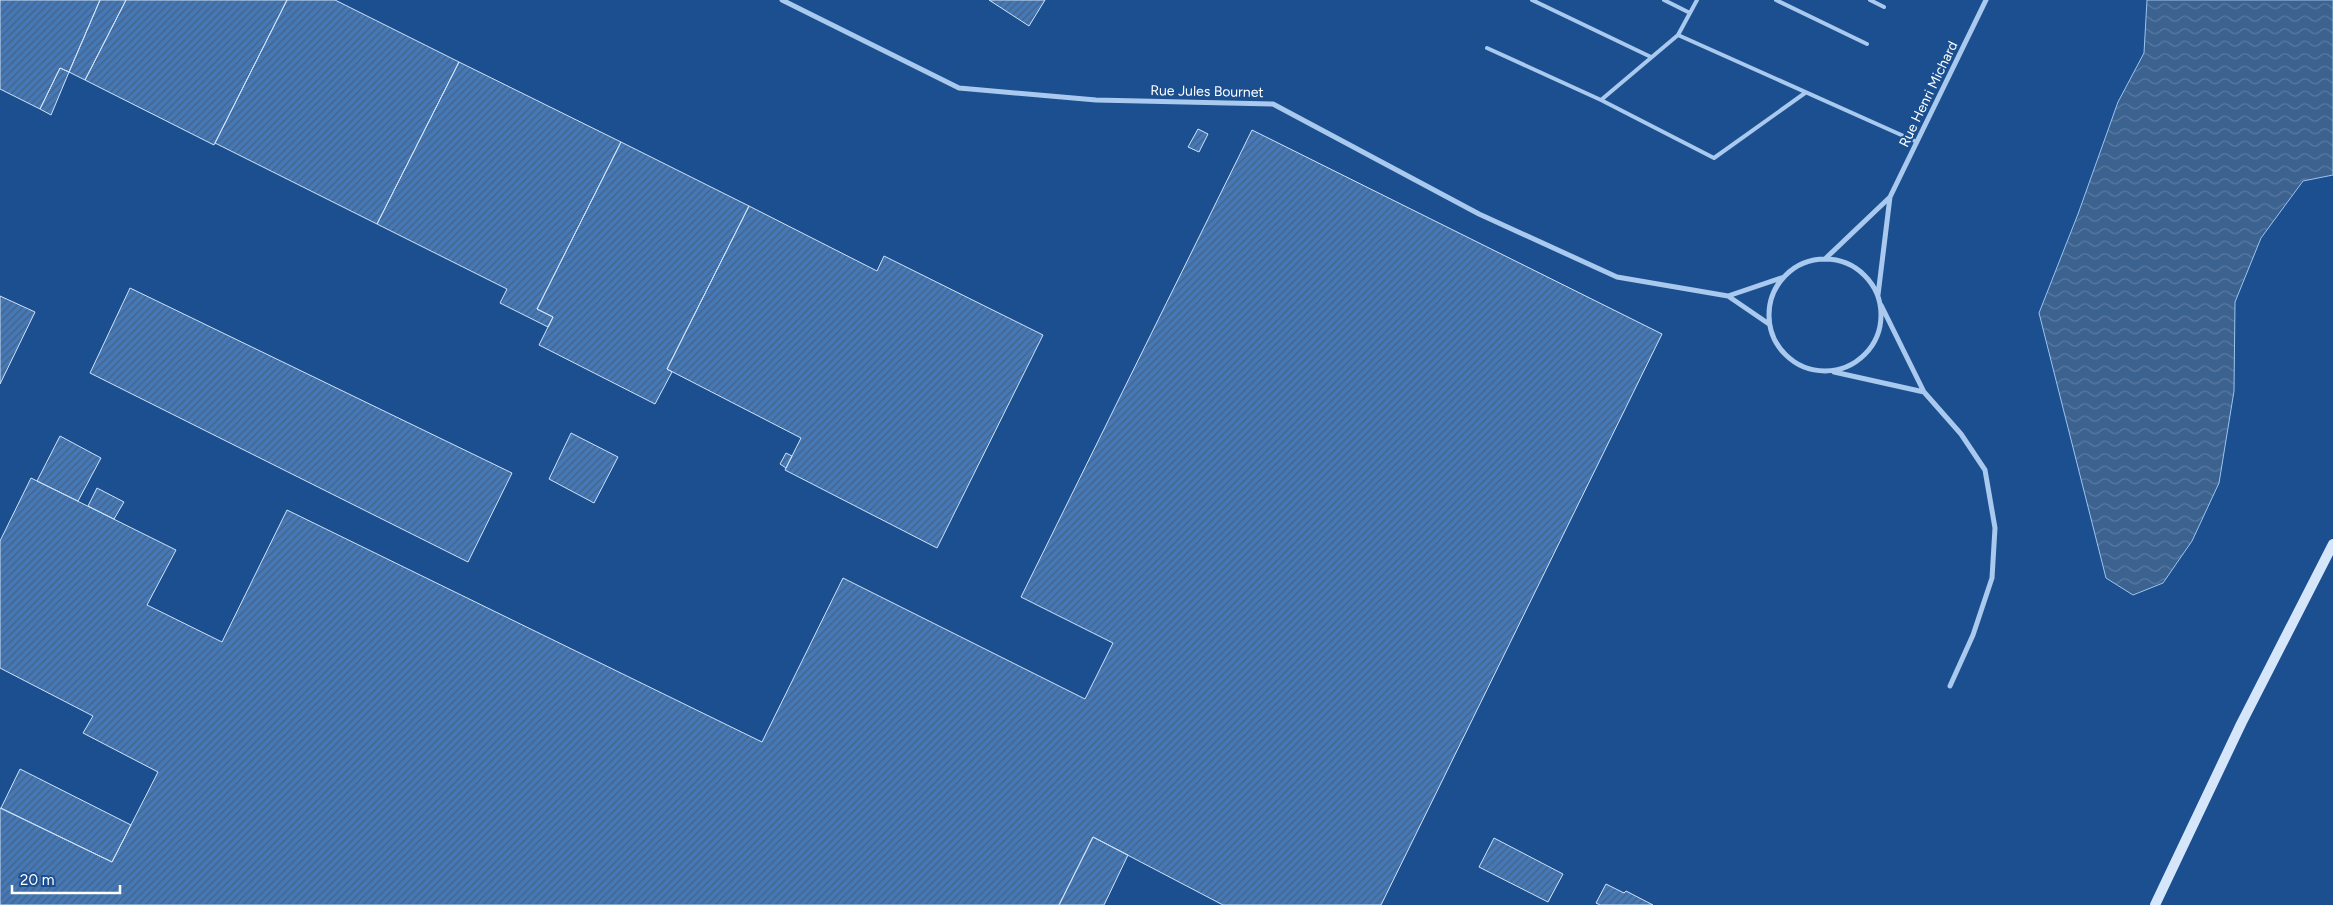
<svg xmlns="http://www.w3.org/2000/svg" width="2333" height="905" font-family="Figtree,sans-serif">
<defs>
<pattern id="water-waves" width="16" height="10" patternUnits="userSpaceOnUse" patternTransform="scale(1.25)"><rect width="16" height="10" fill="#3c6290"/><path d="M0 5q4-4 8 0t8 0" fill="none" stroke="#597aa1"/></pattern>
<pattern id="building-hatch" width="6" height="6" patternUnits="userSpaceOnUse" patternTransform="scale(1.25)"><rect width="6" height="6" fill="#4478b7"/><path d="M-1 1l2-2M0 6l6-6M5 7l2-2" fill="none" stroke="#486282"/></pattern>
</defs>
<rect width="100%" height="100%" fill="#1b4f8f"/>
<!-- water -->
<path fill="url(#water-waves)" stroke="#9cc4f0" d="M 2147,0 L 2333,0 L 2333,175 L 2303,181 L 2261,238 L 2235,302 L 2234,391 L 2219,483 L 2192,541 L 2163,583 L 2133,595 L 2106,578 L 2039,313 L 2078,214 L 2118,102 L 2144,53 Z"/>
<!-- building -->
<path fill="url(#building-hatch)" stroke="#cfe3fa" d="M 0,0 L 100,0 L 69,72 L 60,68 L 40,109 L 0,89 Z
M 100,0 L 126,0 L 85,80 L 69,72 Z
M 126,0 L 287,0 L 214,145 L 85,80 Z
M 287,0 L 335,0 L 459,62 L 377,224 L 215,143 Z
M 989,0 L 1045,0 L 1029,26 Z
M 459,62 L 621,142 L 537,309 L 553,317 L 548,327 L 500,303 L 507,289 L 377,224 Z
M 60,68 L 69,72 L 51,115 L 40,109 Z
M 1198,129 L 1208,134 L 1199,152 L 1188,147 Z
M 1252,130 L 1662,334 L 1381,905 L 1223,905 L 1093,837 L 1059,905 L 0,905 L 0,808 L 112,862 L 158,772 L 83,733 L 93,716 L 0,668 L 0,541 L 31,478 L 176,550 L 147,605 L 222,642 L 287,510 L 762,742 L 843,578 L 1085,699 L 1113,643 L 1021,597 Z
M 621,142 L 749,206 L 667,369 L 672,372 L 655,404 L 539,345 L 553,317 L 537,309 Z
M 749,206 L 877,271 L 884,256 L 1043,335 L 937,548 L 785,470 L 801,438 L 667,369 Z
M 130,288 L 512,473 L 468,562 L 90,373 Z
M 0,296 L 35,312 L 0,384 Z
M 571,433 L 618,457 L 594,503 L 549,479 Z
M 60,436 L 101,458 L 78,501 L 37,481 Z
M 786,453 L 792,456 L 786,468 L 780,464 Z
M 97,488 L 124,502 L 114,519 L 88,506 Z
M 20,769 L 131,825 L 112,862 L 1,808 Z
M 1093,837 L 1128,855 L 1104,905 L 1059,905 Z
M 1494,838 L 1563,874 L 1548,902 L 1479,867 Z
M 1606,884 L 1624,893 L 1626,891 L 1653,905 L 1600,905 L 1596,903 Z"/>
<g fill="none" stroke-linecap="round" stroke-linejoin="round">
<!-- lane -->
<path stroke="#a9c9ee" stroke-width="4" d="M 1532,0 L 1651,57
M 1664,0 L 1690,13
M 1697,0 L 1678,35 L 1917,142
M 1776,0 L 1867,44
M 1870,0 L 1884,7
M 1487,48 L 1601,100 L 1678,35
M 1601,100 L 1714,158 L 1805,93"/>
<!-- street -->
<path stroke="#a9c9ee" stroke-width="5" d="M 782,0 L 959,88 L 1096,100 L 1273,104 L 1479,214 L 1617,277 L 1728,296 L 1769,324
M1769 315a56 56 0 1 1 112 0a56 56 0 1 1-112 0Z
M 1825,259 L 1889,198
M 1878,295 L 1890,197 L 1986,0
M 1728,296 L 1784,277
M 1881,305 L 1924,392 L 1961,434 L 1985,470 L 1995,528 L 1992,578 L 1973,635 L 1950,686
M 1834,372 L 1924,392"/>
<!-- secondary -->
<path stroke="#d6e6fa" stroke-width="10" d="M 2155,905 L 2241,724 L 2333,544"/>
</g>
<g text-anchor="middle" stroke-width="4" stroke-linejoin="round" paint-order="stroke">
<!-- street labels -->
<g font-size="14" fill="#fff" stroke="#1b4f8f">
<text transform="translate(1207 91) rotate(1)" y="5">Rue Jules Bournet</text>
<text transform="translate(1928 94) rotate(-64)" y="5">Rue Henri Michard</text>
</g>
</g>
<!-- scale -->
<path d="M12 885v8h108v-8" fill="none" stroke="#ffffff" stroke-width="2.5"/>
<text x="20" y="885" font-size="15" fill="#ffffff" stroke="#1b4f8f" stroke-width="4" paint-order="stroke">20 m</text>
</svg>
